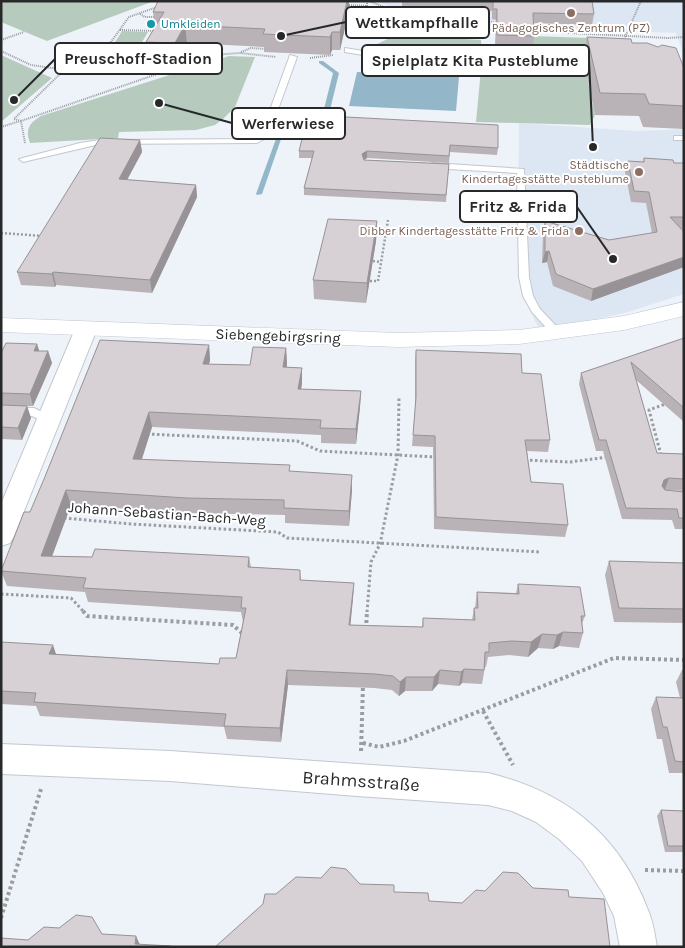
<svg xmlns="http://www.w3.org/2000/svg" width="685" height="948" font-family="Karla,sans-serif">
<rect width="100%" height="100%" fill="#eef3fa"/>
<!-- built -->
<path fill="#dde7f4" d="M 376,1 L 684,1 L 684,56 L 676,33 L 446,24 L 420,20 Z
M 519,123 L 636,131 L 684,129 L 684,294 L 625,313 L 540,331 L 522,293 L 518,205 Z"/>
<!-- green -->
<path fill="#b6cbbd" d="M 1,1 L 154,1 L 47,41 L 1,22 Z
M 122,31 L 148,32 L 128,66 L 101,65 Z
M 396,35 L 481,40 L 482,53 L 533,56 L 532,36 L 589,38 L 583,59 L 595,115 L 590,125 L 476,122 L 481,69 L 363,64 L 373,46 Z
M 1,55 L 52,78 L 1,122 Z
M 229,56 L 255,57 L 235,107 L 223,119 L 215,125 L 196,130 L 119,132 L 118,138 L 30,143 C 25,130 29,123 41,116 Z"/>
<!-- water -->
<path fill="#93b7c9" d="M 357,72 L 459,77 L 456,111 L 349,106 Z"/>
<g fill="none" stroke-linecap="round" stroke-linejoin="round">
<!-- stream -->
<path fill="#93b7c9" fill-rule="evenodd" d="M 319,61 L 323,61 L 339,73 L 330,110 C 321,118 301,112 289,116 L 262,194 L 257,195 L 256,194 L 285,114 L 296,110 L 324,109 L 333,73 L 319,63 Z"/>
<defs>
<path id="lane" d="M 345,48 L 369,52 L 474,57 L 478,59 L 474,61 L 369,56 L 345,52 Z
M 290,55 L 297,57 L 271,129 L 266,138 L 257,143 L 100,144 L 23,162 L 19,159 L 80,143 L 100,140 L 252,139 L 260,134 L 263,129 Z
M 674,136 L 684,136 L 684,140 L 674,140 Z
M 433,163 L 524,169 L 529,277 L 533,296 L 540,309 L 560,330 L 561,332 L 560,334 L 552,334 L 532,312 L 523,296 L 519,277 L 517,173 L 430,168 L 430,164 Z
M 1,407 L 34,408 L 54,418 L 56,421 L 50,425 L 32,416 L 1,415 Z"/>
<path id="street" d="M 86,322 L 94,324 L 97,329 L 14,536 L 10,543 L 1,546 L 1,504 L 75,329 L 78,324 Z
M 1,744 L 170,751 L 488,773 C 566,792 619,834 648,910 C 653,921 655,935 657,947 L 620,947 L 614,916 L 603,893 L 582,861 L 559,839 L 536,822 L 512,811 L 488,805 L 357,796 L 170,781 L 1,774 Z"/>
<path id="secondary" d="M 684,302 L 684,316 L 624,330 L 519,344 L 398,347 L 1,332 L 1,318 L 398,333 L 519,330 L 624,316 Z"/>
</defs>
<!-- lane casing -->
<use href="#lane" stroke="#c3c7ce" stroke-width="2"/>
<!-- street casing -->
<use href="#street" stroke="#c3c7ce" stroke-width="2"/>
<!-- secondary casing -->
<use href="#secondary" stroke="#c3c7ce" stroke-width="1"/>
<!-- path-far3 -->
<path stroke="#999da2" stroke-width="2" stroke-dasharray="1 1" stroke-linecap="butt" d="M 338,1 L 361,1
M 369,1 L 417,20 L 418,25
M 347,5 L 367,6 L 367,1
M 420,7 L 431,15 L 499,23
M 465,10 L 468,16 L 475,20
M 140,14 L 145,17 L 158,17
M 549,20 L 550,32
M 530,25 L 537,26 L 545,32
M 120,30 L 156,31
M 530,31 L 668,38 L 684,37
M 377,36 L 418,25 L 438,28 L 499,30
M 625,37 L 641,1
M 364,38 L 367,6
M 1,40 L 24,32
M 207,41 L 203,49 L 212,55
M 1,51 L 31,65 L 52,68 L 80,67 L 167,71 L 197,63 L 212,55 L 240,53 L 276,57
M 241,52 L 251,48 L 266,49
M 310,58 L 333,55
M 71,66 L 103,53 L 129,17 L 157,7
M 21,121 L 14,119 L 65,69
M 1,127 L 20,121
M 25,143 L 21,121 L 166,71"/>
<!-- path-far2 -->
<path stroke="#999da2" stroke-width="2.5" stroke-dasharray="2 2" stroke-linecap="butt" d="M 1,233 L 43,236
M 373,261 L 381,262
M 370,281 L 378,281 L 388,220"/>
<!-- path-far1 -->
<path stroke="#999da2" stroke-width="3" stroke-dasharray="2.5 2.5" stroke-linecap="butt" d="M 147,434 L 297,441 L 320,451 L 436,457
M 661,455 L 649,410 L 668,403
M 525,460 L 570,462 L 608,457
M 64,518 L 131,524 L 278,532 L 287,538 L 541,552
M 1,594 L 71,598 L 84,612
M 367,612 L 371,562 L 380,544 L 398,455 L 399,398"/>
<!-- path -->
<path stroke="#999da2" stroke-width="4" stroke-dasharray="3 3" stroke-linecap="butt" d="M 83,611 L 87,616 L 233,625 L 243,634
M 366,629 L 367,611
M 483,711 L 513,765
M 363,743 L 379,747 L 404,741 L 614,658 L 684,660
M 361,751 L 363,685
M 645,870 L 684,871
M 1,918 L 41,789"/>
<!-- lane -->
<use href="#lane" fill="#fff" fill-rule="evenodd"/>
<!-- street -->
<use href="#street" fill="#fff" fill-rule="evenodd"/>
<!-- secondary -->
<use href="#secondary" fill="#fff" fill-rule="evenodd"/>
</g>
<!-- wall -->
<path fill="#b9b3b7" d="M 402,1 L 592,1 L 594,14 L 592,25 L 534,23 L 534,36 L 533,47 L 495,45 L 496,20 L 492,19 L 492,11 L 402,6 Z
M 349,10 L 340,50 L 332,50 L 330,55 L 264,52 L 264,47 L 187,43 L 177,62 L 149,61 L 146,42 L 155,27 L 153,12 Z
M 587,37 L 632,43 L 684,68 L 684,129 L 643,127 L 639,116 L 595,115 L 583,58 Z
M 308,115 L 498,148 L 497,155 L 450,152 L 449,163 L 367,158 L 364,160 L 449,164 L 446,202 L 304,195 L 304,188 L 312,158 L 299,158 L 299,151 Z
M 140,140 L 142,152 L 127,180 L 196,185 L 197,197 L 152,293 L 56,285 L 55,287 L 21,285 L 17,272 Z
M 644,158 L 674,163 L 684,163 L 684,229 L 681,229 L 684,232 L 684,267 L 591,301 L 553,286 L 547,262 L 542,263 L 543,232 L 545,221 L 609,240 L 652,233 L 646,203 L 631,202 L 625,172 L 628,161 L 643,162 Z
M 377,221 L 376,241 L 366,303 L 314,299 L 313,280 Z
M 684,338 L 684,422 L 636,380 L 657,453 L 684,454 L 684,491 L 665,490 L 684,492 L 684,529 L 675,529 L 672,520 L 622,519 L 603,451 L 596,451 L 579,384 L 581,373 Z
M 37,344 L 39,351 L 48,351 L 52,363 L 33,406 L 27,406 L 31,418 L 22,440 L 2,439 L 1,441 L 1,353 Z
M 209,345 L 210,360 L 209,364 L 250,365 L 286,348 L 287,363 L 287,367 L 302,368 L 302,383 L 301,389 L 361,391 L 360,407 L 356,444 L 321,443 L 321,435 L 152,427 L 142,459 L 290,471 L 352,490 L 349,526 L 285,523 L 285,515 L 189,513 L 71,505 L 52,556 L 92,557 L 249,557 L 251,567 L 300,570 L 301,580 L 354,583 L 353,598 L 350,625 L 422,627 L 423,618 L 472,620 L 474,608 L 475,608 L 477,592 L 516,593 L 518,584 L 585,616 L 582,624 L 583,633 L 579,648 L 559,646 L 553,649 L 538,648 L 528,657 L 509,655 L 488,657 L 486,667 L 485,667 L 482,684 L 462,683 L 459,686 L 438,684 L 432,691 L 405,691 L 399,696 L 392,690 L 374,688 L 288,685 L 281,742 L 227,739 L 224,727 L 40,716 L 36,706 L 1,704 L 1,642 L 56,654 L 219,664 L 236,658 L 243,622 L 241,612 L 88,602 L 85,592 L 7,586 L 1,571 L 30,512 Z
M 416,350 L 522,373 L 550,440 L 548,452 L 527,451 L 531,482 L 568,525 L 565,537 L 434,529 L 433,447 L 412,446 L 415,409 L 415,361 Z
M 609,561 L 684,563 L 684,623 L 614,622 L 605,575 Z
M 682,670 L 684,670 L 684,773 L 669,773 L 662,739 L 657,739 L 651,709 L 656,697 L 680,698 L 676,682 Z
M 661,810 L 684,811 L 684,852 L 665,852 L 657,816 Z"/>
<!-- shaded-wall -->
<path fill="#969295" d="M 347,1 L 349,1 L 349,10 L 340,50 L 340,32 Z
M 185,25 L 187,43 L 177,62 L 175,43 Z
M 332,32 L 332,50 L 330,55 L 330,37 Z
M 140,140 L 142,152 L 121,191 L 119,179 Z
M 367,151 L 367,158 L 362,161 L 362,154 Z
M 196,185 L 197,197 L 152,293 L 150,280 Z
M 377,221 L 376,241 L 366,303 L 367,283 Z
M 549,251 L 547,262 L 542,263 L 545,252 Z
M 684,257 L 684,267 L 591,301 L 593,289 Z
M 53,272 L 56,285 L 55,287 L 52,274 Z
M 37,344 L 41,356 L 34,351 Z
M 209,345 L 210,360 L 205,379 L 203,364 Z
M 286,348 L 287,363 L 284,382 L 283,367 Z
M 48,351 L 52,363 L 33,406 L 30,394 Z
M 302,368 L 302,383 L 299,404 L 298,389 Z
M 361,391 L 360,407 L 356,444 L 356,429 Z
M 27,406 L 31,418 L 22,440 L 18,428 Z
M 149,412 L 152,427 L 137,474 L 133,459 Z
M 352,475 L 352,490 L 349,526 L 349,511 Z
M 669,478 L 665,489 L 660,491 L 664,480 Z
M 66,490 L 71,505 L 47,570 L 41,556 Z
M 354,583 L 353,598 L 349,640 L 349,625 Z
M 563,632 L 559,646 L 553,649 L 557,635 Z
M 542,634 L 538,648 L 528,657 L 531,642 Z
M 53,645 L 58,660 L 49,654 Z
M 464,669 L 462,683 L 459,686 L 461,672 Z
M 287,670 L 288,685 L 281,742 L 280,728 Z
M 440,670 L 438,684 L 432,691 L 434,677 Z
M 406,677 L 405,691 L 399,696 L 400,682 Z
M 136,936 L 141,947 L 135,944 Z"/>
<!-- building -->
<path fill="#d7d0d5" stroke="#969295" d="M 158,1 L 347,1 L 340,32 L 332,32 L 330,37 L 263,34 L 265,29 L 185,25 L 175,43 L 146,42 L 164,12 L 153,12 Z
M 493,1 L 592,1 L 594,14 L 533,13 L 534,36 L 497,35 L 497,9 L 493,9 Z
M 587,37 L 631,39 L 632,43 L 647,43 L 658,47 L 662,45 L 676,48 L 684,68 L 684,106 L 649,104 L 645,94 L 600,93 Z
M 308,115 L 498,125 L 498,148 L 450,145 L 449,156 L 367,151 L 362,154 L 364,160 L 449,164 L 446,195 L 304,188 L 314,151 L 299,151 Z
M 100,138 L 140,140 L 119,179 L 196,185 L 150,280 L 53,272 L 52,274 L 17,272 Z
M 644,158 L 673,160 L 674,163 L 684,163 L 684,217 L 670,217 L 684,232 L 684,257 L 593,289 L 556,274 L 549,251 L 545,252 L 545,221 L 609,240 L 657,232 L 649,192 L 634,191 L 628,161 L 644,162 Z
M 328,219 L 377,221 L 367,283 L 313,280 Z
M 684,338 L 684,408 L 631,362 L 657,453 L 684,454 L 684,479 L 669,478 L 664,480 L 662,486 L 665,490 L 684,492 L 684,518 L 679,518 L 677,509 L 626,508 L 606,440 L 599,440 L 581,373 Z
M 100,340 L 209,345 L 203,364 L 250,365 L 253,347 L 286,348 L 283,367 L 302,368 L 298,389 L 361,391 L 356,429 L 320,428 L 321,420 L 149,412 L 133,459 L 290,465 L 289,471 L 352,475 L 349,511 L 284,508 L 284,500 L 186,498 L 66,490 L 41,556 L 92,557 L 95,549 L 249,557 L 248,567 L 300,570 L 300,580 L 354,583 L 349,625 L 423,627 L 423,618 L 475,620 L 474,608 L 478,608 L 477,592 L 519,594 L 518,584 L 580,587 L 585,616 L 581,616 L 583,633 L 563,632 L 557,635 L 542,634 L 531,642 L 512,641 L 489,643 L 489,652 L 485,652 L 484,670 L 464,669 L 461,672 L 440,670 L 434,677 L 406,677 L 400,682 L 393,676 L 375,674 L 287,670 L 280,728 L 224,726 L 226,714 L 34,702 L 36,693 L 1,691 L 1,642 L 53,645 L 49,654 L 219,664 L 220,658 L 236,658 L 246,608 L 241,608 L 242,597 L 83,588 L 86,578 L 1,571 L 24,512 L 30,512 L 44,479 Z
M 6,343 L 37,344 L 34,351 L 48,351 L 30,394 L 1,393 L 1,353 Z
M 416,350 L 521,354 L 522,373 L 541,374 L 550,440 L 525,440 L 531,482 L 563,484 L 568,525 L 436,517 L 435,436 L 413,435 L 416,397 Z
M 1,405 L 27,406 L 18,428 L 1,427 Z
M 609,561 L 684,563 L 684,609 L 619,608 Z
M 656,697 L 684,698 L 684,762 L 675,761 L 667,727 L 663,727 Z
M 661,810 L 684,811 L 684,846 L 668,846 Z
M 331,867 L 346,869 L 360,884 L 394,885 L 394,892 L 428,893 L 429,901 L 462,903 L 476,890 L 485,891 L 503,872 L 518,873 L 533,888 L 568,890 L 569,897 L 604,899 L 610,947 L 215,947 L 263,904 L 265,894 L 276,894 L 296,877 L 321,878 Z
M 76,915 L 92,917 L 102,934 L 136,936 L 135,944 L 171,946 L 171,947 L 1,947 L 1,938 L 28,940 L 44,927 L 59,928 Z"/>
<!-- markers -->
<g fill="#8d6e63" stroke="#fff" stroke-width="2">
<circle cx="571" cy="13" r="5"/>
<circle cx="639" cy="172" r="5"/>
<circle cx="579" cy="231" r="5"/>
</g>
<circle fill="#0f9aa8" stroke="#fff" stroke-width="2" cx="151" cy="24" r="5"/>
<g text-anchor="middle" stroke-width="4" stroke-linejoin="round" paint-order="stroke">
<!-- far-culture labels -->
<g font-size="12" fill="#0d838f" stroke="#fff" text-anchor="start">
<text x="161" y="28">Umkleiden</text>
</g>
<!-- far-education labels -->
<g font-size="12" fill="#785e54" stroke="#fff" text-anchor="end">
<text x="571" y="32" text-anchor="middle">Pädagogisches Zentrum (PZ)</text>
<text x="629" y="169">Städtische<tspan x="629" dy="14">Kindertagesstätte Pusteblume</tspan></text>
<text x="569" y="235">Dibber Kindertagesstätte Fritz &amp; Frida</text>
</g>
<!-- street labels -->
<g font-size="15" fill="#26282a" stroke="#fff">
<text transform="translate(278 336) rotate(2)" y="5">Siebengebirgsring</text>
<text transform="translate(167 514) rotate(4)" y="5">Johann-Sebastian-Bach-Weg</text>
</g>
<!-- near-street labels -->
<g font-size="18" fill="#26282a" stroke="#fff">
<text transform="translate(361 781) rotate(4)" y="6">Brahmsstraße</text>
</g>
</g>
<!-- callouts -->
<path fill="none" stroke="#26282a" stroke-width="2" d="M281 36L346 22M14 100L55 59M593 147L589 60M159 103L232 123M613 259L577 207"/>
<g fill="#26282a" stroke="#fff" stroke-width="2">
<circle cx="281" cy="36" r="5"/>
<circle cx="14" cy="100" r="5"/>
<circle cx="593" cy="147" r="5"/>
<circle cx="159" cy="103" r="5"/>
<circle cx="613" cy="259" r="5"/>
</g>
<g fill="#fff" stroke="#26282a" stroke-width="2">
<rect x="346" y="7" width="143" height="31" rx="5"/>
<rect x="55" y="43" width="167" height="31" rx="5"/>
<rect x="362" y="45" width="227" height="31" rx="5"/>
<rect x="232" y="108" width="113" height="31" rx="5"/>
<rect x="460" y="191" width="117" height="31" rx="5"/>
</g>
<g font-size="16" text-anchor="middle" font-weight="bold" fill="#26282a">
<text x="417" y="28">Wettkampfhalle</text>
<text x="138" y="64">Preuschoff-Stadion</text>
<text x="475" y="66">Spielplatz Kita Pusteblume</text>
<text x="288" y="129">Werferwiese</text>
<text x="518" y="212">Fritz &amp; Frida</text>
</g>
<!-- border -->
<rect width="685" height="948" fill="none" stroke="#26282a" stroke-width="5"/>
</svg>
